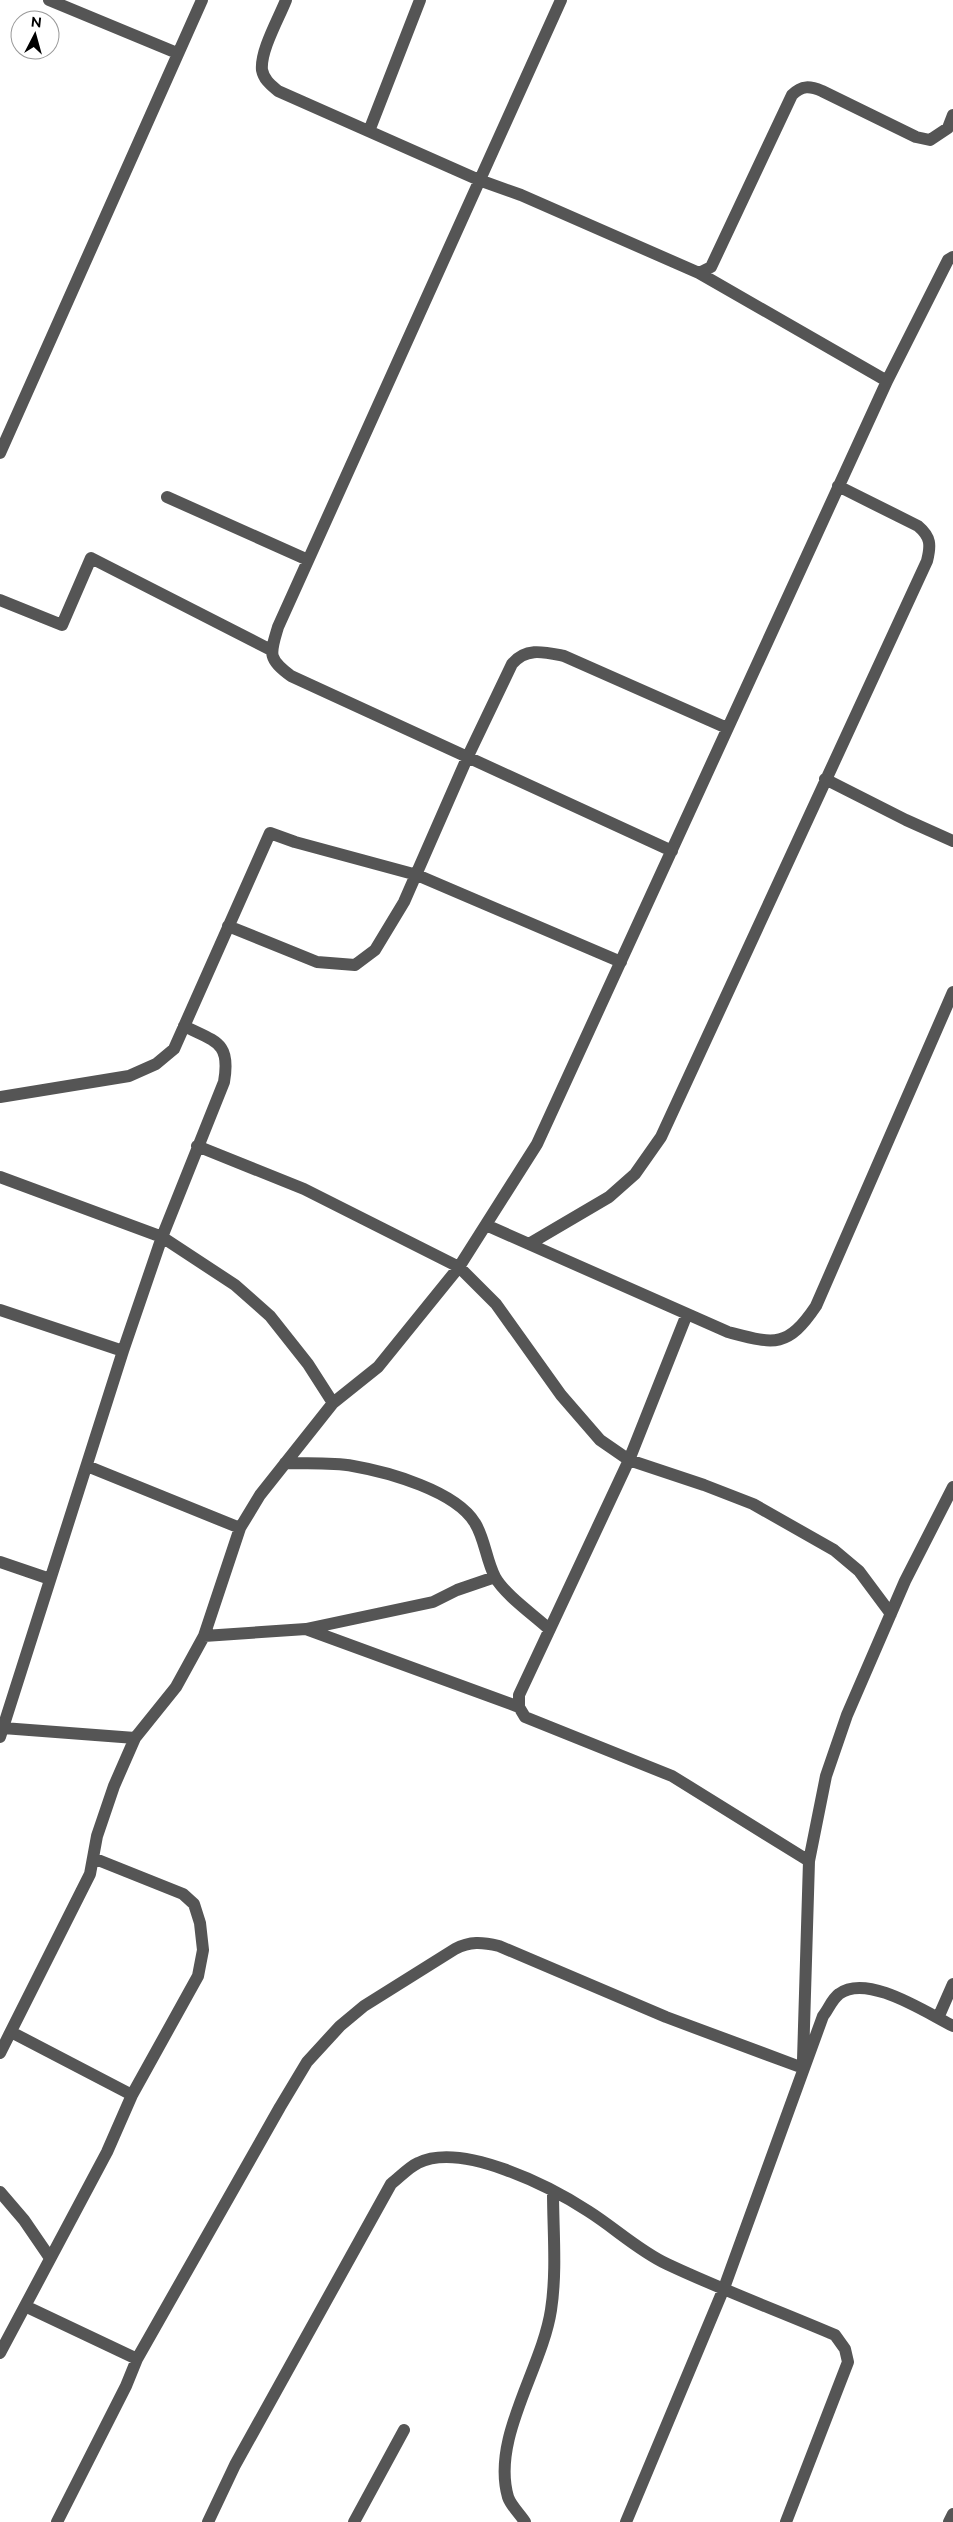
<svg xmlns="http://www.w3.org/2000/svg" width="953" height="2522" font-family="Raleway,sans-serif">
<rect width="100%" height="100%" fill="#fff"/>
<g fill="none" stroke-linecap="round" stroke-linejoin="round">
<!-- minor -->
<path stroke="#555" stroke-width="12" d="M 49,0 L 177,53
M 286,0 C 279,18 260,51 262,70 C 264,80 271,85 278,91 L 479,180 L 521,195 L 699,273 L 711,267 L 792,95 C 802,85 810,86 822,91 L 916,137 L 930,140 L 948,128 L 953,115
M 561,0 L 278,627 C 270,654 267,658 291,676 L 672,851
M 369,131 L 420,0
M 699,273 L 887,381
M 0,453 L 202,0
M 167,497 L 308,560
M 0,600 L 62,625 L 91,558 L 271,650
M 825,779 L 906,820 L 953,841
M 228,926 L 317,962 L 355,965 L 375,950 L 404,902 L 468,756 L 512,664 C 526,647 544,652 564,656 L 727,728
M 0,1097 L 129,1076 L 156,1064 L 174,1049 L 270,833 L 295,842 L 417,875 L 621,962
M 197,1146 L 304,1189 L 459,1267 L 496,1304 L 561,1395 L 600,1440 L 629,1460 L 704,1485 L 753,1504 L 834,1550 L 859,1571 L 891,1614
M 0,1177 L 162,1237 L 235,1285 L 270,1316 L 308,1364 L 333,1403
M 486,1225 L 728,1332 C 774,1344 787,1349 816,1306 L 953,992
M 529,1244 L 609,1197 L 635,1174 L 661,1137 L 927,561 C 931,545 931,537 918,526 L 838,486
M 0,1310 L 123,1351
M 687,1314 L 629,1460 L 519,1695 L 519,1707 L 525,1717 L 672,1776 L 809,1861
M 285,1463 C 307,1464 331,1462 353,1466 C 388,1472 456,1491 475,1523 C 485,1539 486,1560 495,1577 C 505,1595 534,1615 549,1629
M 87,1466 L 240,1528
M 0,1562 L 50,1579
M 306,1629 L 519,1707
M 204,1636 L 306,1629 L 433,1602 L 457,1590 L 495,1577
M 3,1728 L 135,1738
M 0,1737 L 123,1351 L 162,1237 L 224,1082 C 231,1042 216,1042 184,1026
M 938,2018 L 953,1984
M 11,2032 L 132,2095
M 0,2053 L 90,1874 L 97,1836 L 114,1786 L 135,1738 L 176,1687 L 204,1636 L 240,1528 L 260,1495 L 333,1403 L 378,1367 L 459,1267 L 537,1144 L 887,381 L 948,260 L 953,257
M 803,2060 L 809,1861 L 826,1776 L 847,1715 L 905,1581 L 953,1487
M 0,2192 L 24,2220 L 50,2258
M 25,2306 L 137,2359
M 0,2353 L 107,2152 L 132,2095 L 198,1976 L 203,1950 L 200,1923 L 194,1904 L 183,1894 L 93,1858
M 57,2522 L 126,2386 L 137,2359 L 280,2107 L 307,2062 L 340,2026 L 364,2006 L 455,1949 C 470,1941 482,1942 499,1946 L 666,2017 L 803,2068
M 208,2522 L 235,2465 L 391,2184 C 400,2177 409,2167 418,2163 C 462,2141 551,2187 588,2211 C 615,2228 639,2251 667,2264 C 722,2290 779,2311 835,2335 L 845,2349 L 848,2362 L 786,2522
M 354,2522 L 404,2430
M 525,2522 C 520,2514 511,2506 508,2497 C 491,2438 542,2369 551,2310 C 557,2271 553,2230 553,2192
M 626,2522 L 724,2288 L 823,2016 C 828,2010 832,1999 839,1994 C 867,1973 925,2012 953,2026
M 949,2522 L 953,2514"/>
</g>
<!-- north arrow -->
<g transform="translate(35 35) rotate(6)"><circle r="24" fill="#ffffff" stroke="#999999"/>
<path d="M0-4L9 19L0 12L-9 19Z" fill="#000000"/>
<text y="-8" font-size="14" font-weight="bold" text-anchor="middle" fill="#000000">N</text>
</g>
</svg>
